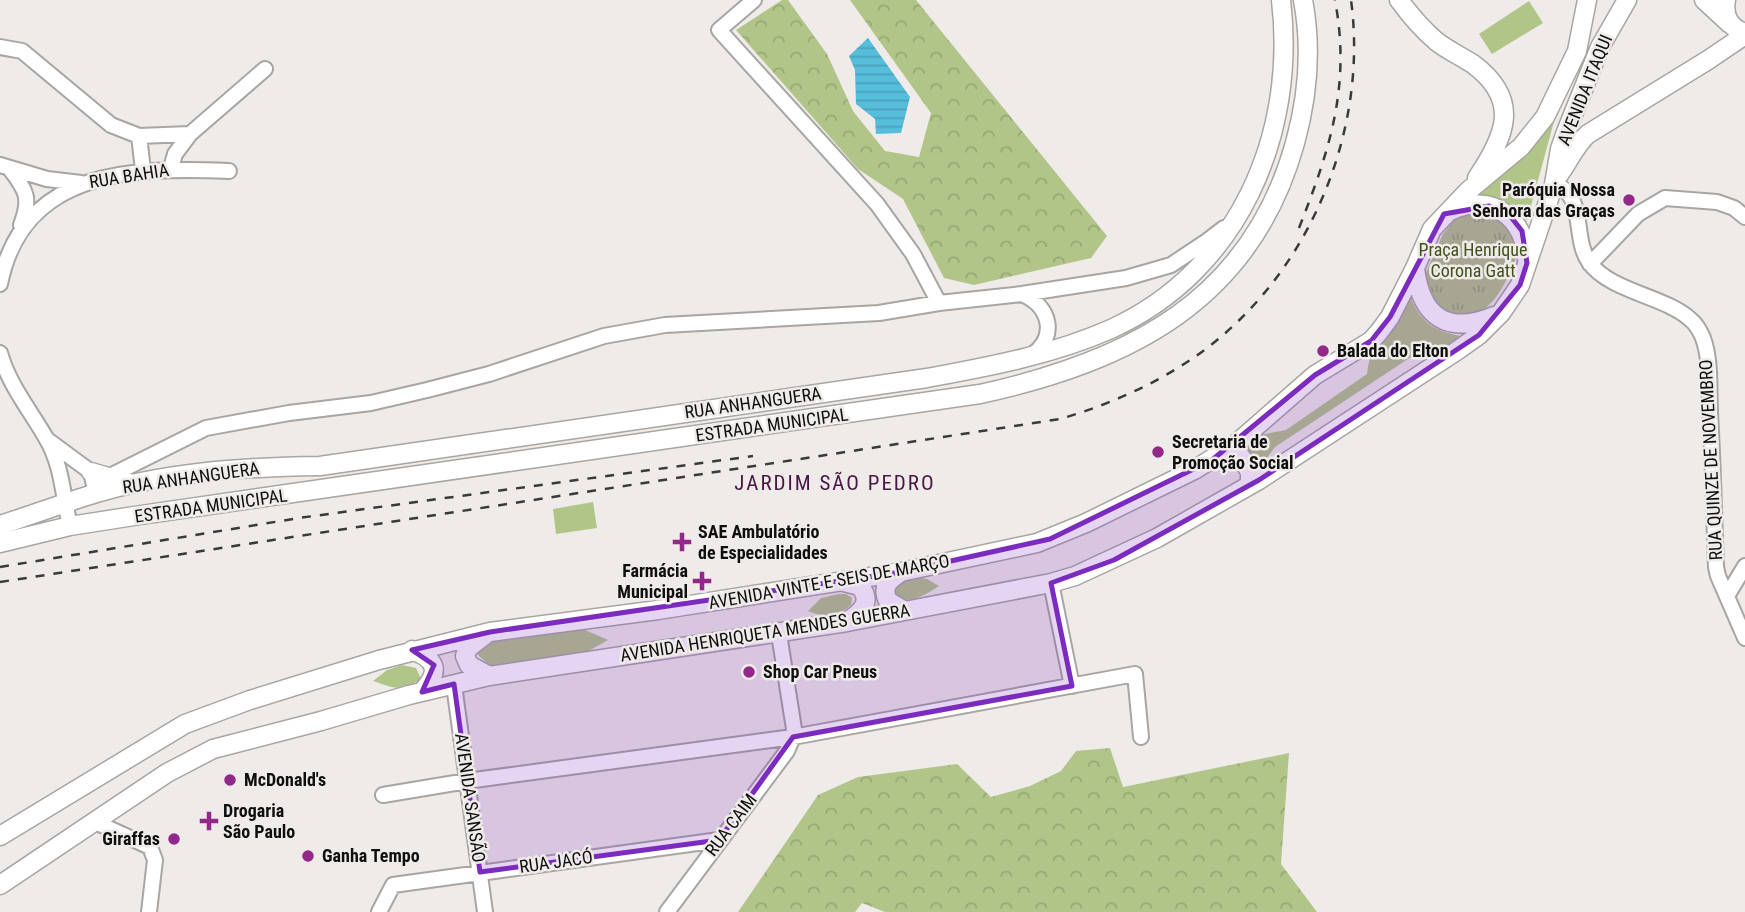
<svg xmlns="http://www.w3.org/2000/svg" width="1745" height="912" font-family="'Roboto Condensed',sans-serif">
<defs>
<pattern id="forest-crowns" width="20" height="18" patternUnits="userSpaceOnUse" patternTransform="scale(1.75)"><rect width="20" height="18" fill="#b1c589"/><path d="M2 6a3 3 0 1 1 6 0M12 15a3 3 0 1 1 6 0" fill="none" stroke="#97a875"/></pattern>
<pattern id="park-tufts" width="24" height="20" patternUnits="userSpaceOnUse" patternTransform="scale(1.75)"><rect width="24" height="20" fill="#b1c589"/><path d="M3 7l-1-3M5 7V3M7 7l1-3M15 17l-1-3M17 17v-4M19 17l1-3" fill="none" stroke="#97a875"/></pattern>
<pattern id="water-rules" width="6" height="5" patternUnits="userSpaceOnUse" patternTransform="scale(1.75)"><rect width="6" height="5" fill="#56bddb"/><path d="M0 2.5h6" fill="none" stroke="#4aa1bb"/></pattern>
</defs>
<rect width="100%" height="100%" fill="#efebe9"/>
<!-- grass -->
<path fill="#b1c589" d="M 1529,1 L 1543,23 L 1492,54 L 1479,34 Z
M 1556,114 L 1527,221 C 1511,205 1499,198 1476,195 L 1528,150 Z
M 1409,294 C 1420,321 1431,330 1460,336 L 1446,346 L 1426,347 L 1275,447 L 1257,471 L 1240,450 L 1260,435 L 1286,430 L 1367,374 C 1371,345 1376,351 1391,330 C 1399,320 1404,306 1409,294 Z
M 593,502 L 597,528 L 556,534 L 553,509 Z
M 916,577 L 927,579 L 939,586 C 924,596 912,602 893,600 L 890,589 L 896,582 Z
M 839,594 L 846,594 L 852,598 L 851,605 C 837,617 825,618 808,611 L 821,598 Z
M 578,627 L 608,640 L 585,653 L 490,666 L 477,654 L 488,641 Z
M 402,665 L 416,668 L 421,679 C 401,693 394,688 373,681 L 387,670 Z"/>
<!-- forest -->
<path fill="url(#forest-crowns)" d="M 782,0 L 788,0 L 827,54 L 853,111 L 885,151 L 919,157 L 931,113 L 850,0 L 916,0 L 1107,236 L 1091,258 L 974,285 L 944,278 L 903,199 L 858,169 L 736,30 Z
M 1110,748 L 1123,787 L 1289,753 L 1281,864 L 1317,912 L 885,912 L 862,903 L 855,912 L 738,912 L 818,795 L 858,777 L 957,764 L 991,797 L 1030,786 L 1061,771 L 1076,751 Z"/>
<!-- park -->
<path fill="url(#park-tufts)" d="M 1471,210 L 1506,219 L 1521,242 C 1511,271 1496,320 1458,316 C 1437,313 1430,295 1424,277 L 1443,234 L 1456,218 Z"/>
<!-- water -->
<path fill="url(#water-rules)" d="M 868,38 L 910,97 L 901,133 L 876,134 L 875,119 L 856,104 L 855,70 L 849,56 Z"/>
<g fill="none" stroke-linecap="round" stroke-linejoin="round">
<defs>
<path id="minor" d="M 754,0 L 719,30 L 877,204 L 913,254 L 939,303
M 0,47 L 22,51 L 111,125 L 139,136 L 190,134 L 265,69
M 139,136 L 143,170
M 0,165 L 47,179 L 81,183
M 171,168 L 175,154 L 190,134
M 10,169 C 27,191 31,199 21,225
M 1554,184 C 1587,195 1572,238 1589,262 C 1610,292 1666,296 1691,320 C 1696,324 1700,331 1703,338 C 1711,360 1709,388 1710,412 C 1713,463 1714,515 1716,567 L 1718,576 L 1745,638
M 1590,264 L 1638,214 L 1665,198 L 1717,202 L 1734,208 L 1745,217
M 0,284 C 23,169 133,167 229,171
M 1022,294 C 1050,306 1058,336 1032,355
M 0,353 C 9,385 30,410 46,438 C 62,464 63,497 70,526
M 49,441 L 91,472 L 96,494
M 108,477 L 206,428 L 289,413 L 371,403 L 427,390 L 489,374 L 604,336 L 665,325 L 879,313 L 939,303 L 1022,294 L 1126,278 L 1171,265 L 1207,241 L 1224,228
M 1051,583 L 1072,686
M 1727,596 L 1745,566
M 454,685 L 485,912
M 383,795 L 467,781 L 793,737 L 1135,674 L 1141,737
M 95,822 L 150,847 L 155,860 L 149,912
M 379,912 L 393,885 L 719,840
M 667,912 L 787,751 L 793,737 L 794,729 L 779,634"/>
<path id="major" d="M 1399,0 C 1410,15 1422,29 1436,41 C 1447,50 1461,56 1473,64 C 1521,100 1506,135 1477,178
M 1704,0 L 1730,24
M 1726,0 C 1723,16 1730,28 1745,33
M 1558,176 C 1569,162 1575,145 1588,134 L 1708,60 L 1745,35
M 1450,211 C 1491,192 1525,217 1527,260
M 1415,268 C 1421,318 1448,335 1494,316
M 1216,459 L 1235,456 L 1241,457 L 1250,472 L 1250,485
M 91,472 L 132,484
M 0,525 C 29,516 58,505 87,496 C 162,472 242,467 320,466 L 927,378 C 991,366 1052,355 1111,329 C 1239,271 1297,134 1281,0
M 0,543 L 70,526 L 134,516 L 980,394 C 1130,361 1251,301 1295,143 C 1308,96 1312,48 1303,0
M 901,572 C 889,580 881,586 888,601 L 903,610
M 844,582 L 860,586 C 872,601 863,611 849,620
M 485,635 L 468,648 L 465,656 L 469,665 L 489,676
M 412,650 C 438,660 440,672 422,692
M 0,836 L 185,724 L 250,700 L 379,660 L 490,632 L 658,610 L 901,572 L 1037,543 L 1086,523 L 1194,470 L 1236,444 L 1315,375 L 1371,341 L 1379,332 L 1390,317 L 1415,268 L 1432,229 L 1468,191 L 1521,147 L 1545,117 L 1577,51 L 1587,0
M 0,885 L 167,773 L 213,749 L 321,721 L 409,695 L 489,676 L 847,622 L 1051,583 L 1075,576 L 1157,538 L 1259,480 L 1458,350 L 1479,335 L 1501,313 L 1520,285 L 1554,184 L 1560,149 L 1566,132 L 1600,47 L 1627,0"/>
</defs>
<!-- minor casing -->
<use href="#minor" stroke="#a8a5a3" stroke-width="18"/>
<!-- major casing -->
<use href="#major" stroke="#a8a5a3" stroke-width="21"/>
<!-- minor -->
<use href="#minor" stroke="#fff" stroke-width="14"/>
<!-- major -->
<use href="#major" stroke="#fff" stroke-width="18"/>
<!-- rail -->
<path stroke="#3b3a39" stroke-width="2.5" stroke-dasharray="9 9" stroke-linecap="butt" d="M 1299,228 C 1330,149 1351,86 1335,0
M 0,567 L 299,518 L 753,456
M 0,582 L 1060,419 C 1122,401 1185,371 1232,327 C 1320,246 1367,118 1351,0"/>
</g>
<!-- marked area -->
<path fill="#7b2cbf" fill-opacity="0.2" stroke="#7b2cbf" stroke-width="5" stroke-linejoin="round" d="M 1489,206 L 1511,217 L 1522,231 L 1527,263 L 1520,285 L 1479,335 L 1259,480 L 1114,560 L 1051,583 L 1072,686 L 793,737 L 719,840 L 480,872 L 454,684 L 422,692 L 434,665 L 412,650 L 490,632 L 901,572 L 1050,539 L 1212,460 L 1315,375 L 1371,341 L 1390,317 L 1444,214 Z"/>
<!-- markers -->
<g fill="#93288b" stroke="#efebe9" stroke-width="2.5">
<circle cx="1629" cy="200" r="7"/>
<circle cx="1323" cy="351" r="7"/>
<circle cx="1158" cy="452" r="7"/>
<path d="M678.5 531.5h7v7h7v7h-7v7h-7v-7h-7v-7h7z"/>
<path d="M698.5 570.5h7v7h7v7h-7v7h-7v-7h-7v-7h7z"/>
<circle cx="749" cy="672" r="7"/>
<circle cx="230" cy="780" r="7"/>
<path d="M205.5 810.5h7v7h7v7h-7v7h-7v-7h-7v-7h7z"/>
<circle cx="174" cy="839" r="7"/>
<circle cx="308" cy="856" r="7"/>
</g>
<g text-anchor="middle" stroke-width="5" stroke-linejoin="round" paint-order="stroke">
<!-- street labels -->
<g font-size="18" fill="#100f0f" stroke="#efebe9">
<text transform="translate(1585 90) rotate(-68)" y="6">AVENIDA ITAQUI</text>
<text transform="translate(129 176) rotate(-9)" y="6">RUA BAHIA</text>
<text transform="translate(753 403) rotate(-8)" y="6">RUA ANHANGUERA</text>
<text transform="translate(772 425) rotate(-8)" y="6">ESTRADA MUNICIPAL</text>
<text transform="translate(1711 460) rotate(-93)" y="6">RUA QUINZE DE NOVEMBRO</text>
<text transform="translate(191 478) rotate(-8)" y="6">RUA ANHANGUERA</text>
<text transform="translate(211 506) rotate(-8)" y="6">ESTRADA MUNICIPAL</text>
<text transform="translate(829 582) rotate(-10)" y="6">AVENIDA VINTE E SEIS DE MARÇO</text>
<text transform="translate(765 633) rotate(-9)" y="6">AVENIDA HENRIQUETA MENDES GUERRA</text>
<text transform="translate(470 798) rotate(82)" y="6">AVENIDA SANSÃO</text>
<text transform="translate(731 825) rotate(-53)" y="6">RUA CAIM</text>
<text transform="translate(556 862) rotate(-8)" y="6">RUA JACÓ</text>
</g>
<!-- poi labels -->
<g font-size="18" font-weight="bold" fill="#100f0f" stroke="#efebe9" text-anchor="start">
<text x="1615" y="196" text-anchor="end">Paróquia Nossa<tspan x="1615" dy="21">Senhora das Graças</tspan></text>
<text x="1337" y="357">Balada do Elton</text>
<text x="1172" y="448">Secretaria de<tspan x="1172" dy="21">Promoção Social</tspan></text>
<text x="698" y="538">SAE Ambulatório<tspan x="698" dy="21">de Especialidades</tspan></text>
<text x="688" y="577" text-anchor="end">Farmácia<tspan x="688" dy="21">Municipal</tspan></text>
<text x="763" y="678">Shop Car Pneus</text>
<text x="244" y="786">McDonald's</text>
<text x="223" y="817">Drogaria<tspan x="223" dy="21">São Paulo</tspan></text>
<text x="160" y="845" text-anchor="end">Giraffas</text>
<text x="322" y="862">Ganha Tempo</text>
</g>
<!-- park labels -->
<g font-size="18" fill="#42511b" stroke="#efebe9">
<text x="1473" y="256">Praça Henrique<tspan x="1473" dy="21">Corona Gatt</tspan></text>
</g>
<!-- quarter labels -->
<g font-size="21" letter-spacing="2" fill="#491645" stroke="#efebe9">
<text x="835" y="490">JARDIM SÃO PEDRO</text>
</g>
</g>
</svg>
